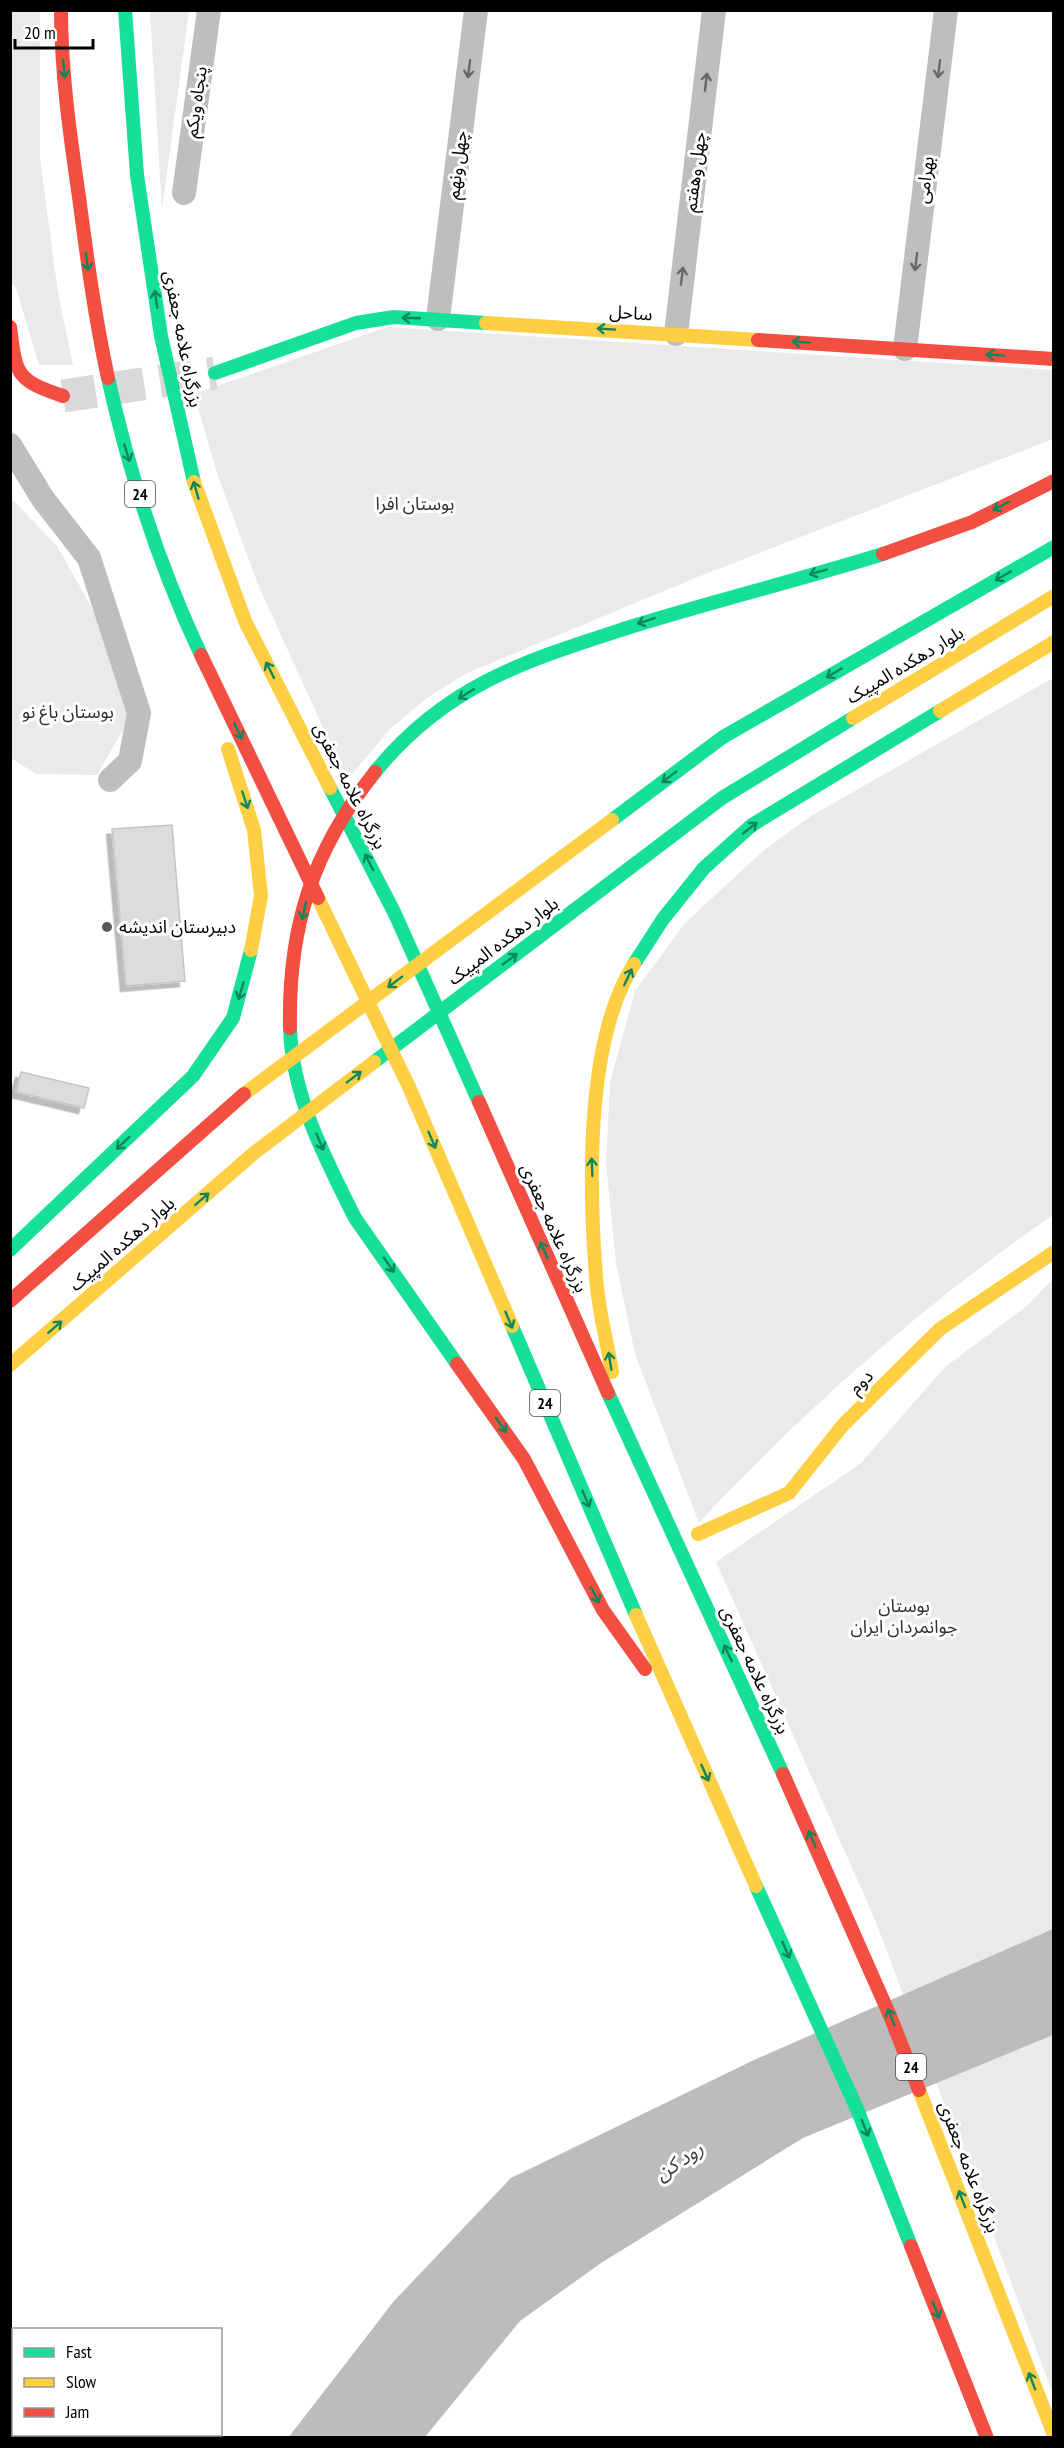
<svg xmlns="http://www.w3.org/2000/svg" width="1064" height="2448" font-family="'PT Sans Narrow','Noto Sans Arabic',sans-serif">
<defs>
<filter id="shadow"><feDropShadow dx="-5.5" dy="5.5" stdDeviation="0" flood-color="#0004"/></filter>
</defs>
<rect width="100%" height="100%" fill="#fff"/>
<!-- green -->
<path fill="#eaeaea" d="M 10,11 L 40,11 L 40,158 L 58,293 L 73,365 L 39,365 L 16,288 L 11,282 Z
M 150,11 L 189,11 L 162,209 Z
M 387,327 L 1053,370 L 1053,439 L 700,576 L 467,673 L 427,698 L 390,729 L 347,780 L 259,587 L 218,476 L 194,394 Z
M 10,497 L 57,546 L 96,615 L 130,718 L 97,775 L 36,774 L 11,758 Z
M 1053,678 L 1053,1215 C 924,1304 806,1408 699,1523 L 635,1354 L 616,1263 L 606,1164 L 610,1082 L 635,991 L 685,923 L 763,851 L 811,816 Z
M 1053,1279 L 1053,2394 L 874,1917 L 716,1562 L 860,1464 L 945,1367 L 1028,1305 Z"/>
<!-- water -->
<path fill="#bcbcbc" d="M 1053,1929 L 1053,2035 L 803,2138 L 601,2263 L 520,2321 L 425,2437 L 288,2438 L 394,2301 L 511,2178 L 754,2060 Z"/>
<!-- building -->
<path fill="#dcdcdc" stroke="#c5c5c5" stroke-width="1.5" filter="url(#shadow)" d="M 172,825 L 185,981 L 126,986 L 112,829 Z
M 21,1072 L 89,1088 L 84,1108 L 16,1092 Z"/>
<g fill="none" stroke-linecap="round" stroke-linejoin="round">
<!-- secondary-tunnel -->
<path stroke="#d9d9d9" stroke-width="33" stroke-dasharray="33 16" stroke-linecap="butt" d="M 63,396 L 215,373"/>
<!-- street -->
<path stroke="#bebebe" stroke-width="24" d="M 184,193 L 209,10
M 438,319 L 476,10
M 676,334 L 714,10
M 905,349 L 946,10
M 10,445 L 43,499 L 89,558 L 139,713 L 130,761 L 110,780"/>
<!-- fast -->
<path stroke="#16e098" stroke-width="14" d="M 125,10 L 137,175 L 161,336 L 194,482
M 215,373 L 356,323 L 394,317 L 486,323
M 108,378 C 129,472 160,568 201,655
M 375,772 C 446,684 528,660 630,627 C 714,601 799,580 883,554
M 330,788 L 395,914 L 479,1102
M 612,820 L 723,737 L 1054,547
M 634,964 L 663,919 L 704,868 L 752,825 L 940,711
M 290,1028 C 292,1096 325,1158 355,1218 L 457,1364
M 374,1062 L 722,798 L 853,718
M 10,1250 L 193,1076 L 233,1018 L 251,950
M 512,1326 L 636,1615
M 608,1393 L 783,1774
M 756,1886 L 857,2109 L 911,2246"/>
<!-- slow -->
<path stroke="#ffcf43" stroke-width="14" d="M 486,323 L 758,340
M 194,482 L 245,621 L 330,788
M 940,711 L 1054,642
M 853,718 L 1054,596
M 228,749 L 254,830 L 261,896 L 251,950
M 318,898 L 409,1087 L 512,1326
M 244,1094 L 612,820
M 10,1365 L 254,1153 L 374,1062
M 612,1372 C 607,1341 598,1309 596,1277 C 589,1188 585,1041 634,964
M 698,1534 L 789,1493 L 843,1425 L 940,1329 L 1054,1252
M 636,1615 L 756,1886
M 919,2090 L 1054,2435"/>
<!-- jam -->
<path stroke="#f24e42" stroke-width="14" d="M 61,10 C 61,72 70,135 79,197 C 87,258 95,318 108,378
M 10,327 C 16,375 16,380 63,396
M 758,340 L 1054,359
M 883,554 L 972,522 L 1054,481
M 201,655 L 318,898
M 290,1028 C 288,928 312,851 375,772
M 479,1102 L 608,1393
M 10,1301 L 244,1094
M 457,1364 L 524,1459 L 603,1610 L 645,1669
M 783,1774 L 891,2018 L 919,2090
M 911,2246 L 987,2438"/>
</g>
<!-- one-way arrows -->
<defs><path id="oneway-shaft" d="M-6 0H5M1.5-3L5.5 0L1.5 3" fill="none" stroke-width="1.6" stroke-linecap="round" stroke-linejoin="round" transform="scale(1.5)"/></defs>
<g stroke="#0d865b">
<use href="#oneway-shaft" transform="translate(64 69) rotate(84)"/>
<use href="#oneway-shaft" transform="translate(87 262) rotate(82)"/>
<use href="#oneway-shaft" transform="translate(156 299) rotate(-99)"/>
<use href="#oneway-shaft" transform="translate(411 318) rotate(-178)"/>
<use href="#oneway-shaft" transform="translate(606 329) rotate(-176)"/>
<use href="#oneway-shaft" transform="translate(801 342) rotate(-176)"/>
<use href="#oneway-shaft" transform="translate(995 355) rotate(-176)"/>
<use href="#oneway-shaft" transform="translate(127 453) rotate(72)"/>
<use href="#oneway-shaft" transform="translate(196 490) rotate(-106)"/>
<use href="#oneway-shaft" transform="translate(1001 506) rotate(152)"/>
<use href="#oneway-shaft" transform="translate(818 572) rotate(165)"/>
<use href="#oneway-shaft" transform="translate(1003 576) rotate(150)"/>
<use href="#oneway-shaft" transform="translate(646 621) rotate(162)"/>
<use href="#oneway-shaft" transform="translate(270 670) rotate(-117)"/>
<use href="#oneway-shaft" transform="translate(834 673) rotate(150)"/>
<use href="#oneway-shaft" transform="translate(466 694) rotate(148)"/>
<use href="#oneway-shaft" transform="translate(238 731) rotate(64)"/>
<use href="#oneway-shaft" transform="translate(669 777) rotate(143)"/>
<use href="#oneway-shaft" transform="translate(245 800) rotate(72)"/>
<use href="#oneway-shaft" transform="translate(750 828) rotate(-38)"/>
<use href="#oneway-shaft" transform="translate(369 862) rotate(-117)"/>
<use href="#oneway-shaft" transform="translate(304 911) rotate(102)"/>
<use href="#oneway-shaft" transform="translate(510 959) rotate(-37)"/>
<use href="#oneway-shaft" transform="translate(628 977) rotate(-65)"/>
<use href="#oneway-shaft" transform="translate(395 982) rotate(143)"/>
<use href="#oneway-shaft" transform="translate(241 991) rotate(106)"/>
<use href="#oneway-shaft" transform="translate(354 1077) rotate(-37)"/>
<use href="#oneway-shaft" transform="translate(432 1140) rotate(67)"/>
<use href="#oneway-shaft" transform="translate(320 1142) rotate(67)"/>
<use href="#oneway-shaft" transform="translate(123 1143) rotate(136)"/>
<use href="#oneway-shaft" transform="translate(592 1167) rotate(-92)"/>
<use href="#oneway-shaft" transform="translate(202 1199) rotate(-41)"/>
<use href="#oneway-shaft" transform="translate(544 1250) rotate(-114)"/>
<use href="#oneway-shaft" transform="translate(389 1265) rotate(55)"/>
<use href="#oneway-shaft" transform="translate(509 1320) rotate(67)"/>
<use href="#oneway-shaft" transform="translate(55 1327) rotate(-41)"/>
<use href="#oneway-shaft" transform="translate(610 1361) rotate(-99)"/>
<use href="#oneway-shaft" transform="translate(501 1425) rotate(55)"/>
<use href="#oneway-shaft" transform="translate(586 1499) rotate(67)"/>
<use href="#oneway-shaft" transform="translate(595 1595) rotate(63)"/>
<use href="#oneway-shaft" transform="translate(728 1653) rotate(-115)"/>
<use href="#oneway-shaft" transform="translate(705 1773) rotate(66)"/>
<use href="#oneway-shaft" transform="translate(812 1839) rotate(-114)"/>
<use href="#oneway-shaft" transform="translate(786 1950) rotate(66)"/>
<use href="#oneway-shaft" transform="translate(891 2017) rotate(-113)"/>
<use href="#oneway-shaft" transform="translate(865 2128) rotate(68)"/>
<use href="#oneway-shaft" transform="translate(962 2199) rotate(-111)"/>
<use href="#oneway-shaft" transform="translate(936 2310) rotate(68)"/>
<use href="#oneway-shaft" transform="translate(1032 2381) rotate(-111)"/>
</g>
<g stroke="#686868">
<use href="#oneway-shaft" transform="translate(469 69) rotate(97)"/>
<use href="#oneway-shaft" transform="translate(939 69) rotate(97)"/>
<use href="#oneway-shaft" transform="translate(706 82) rotate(-83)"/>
<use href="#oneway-shaft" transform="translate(916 262) rotate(97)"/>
<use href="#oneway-shaft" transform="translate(682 276) rotate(-83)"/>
</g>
<!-- markers -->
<circle fill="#595959" stroke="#fff" stroke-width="2" cx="107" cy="927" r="6"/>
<g text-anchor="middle" stroke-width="6" stroke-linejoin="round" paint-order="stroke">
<!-- shield labels -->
<g fill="#fff" stroke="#4c4c4c" stroke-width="1.5">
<rect x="125" y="481" width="30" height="26" rx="4.5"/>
<rect x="530" y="1390" width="30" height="26" rx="4.5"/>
<rect x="896" y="2054" width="30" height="26" rx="4.5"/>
</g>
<g font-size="16" font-weight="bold" fill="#000">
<text x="140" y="500">24</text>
<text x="545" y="1409">24</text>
<text x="911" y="2073">24</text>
</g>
<!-- street labels -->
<g font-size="18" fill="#000" stroke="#fff">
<text transform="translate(196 102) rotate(-82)" y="6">پنجاه ویکم</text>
<text transform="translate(457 165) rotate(-83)" y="6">چهل ونهم</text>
<text transform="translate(695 172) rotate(-83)" y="6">چهل وهفتم</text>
<text transform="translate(925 180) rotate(-83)" y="6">بهرامی</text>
<text transform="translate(631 313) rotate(4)" y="6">ساحل</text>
<text transform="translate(183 339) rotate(79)" y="6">بزرگراه علامه جعفری</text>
<text transform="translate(905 665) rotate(-31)" y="6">بلوار دهکده المپیک</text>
<text transform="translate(350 786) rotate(63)" y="6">بزرگراه علامه جعفری</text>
<text transform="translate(503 941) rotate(-37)" y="6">بلوار دهکده المپیک</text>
<text transform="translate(554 1228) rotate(66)" y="6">بزرگراه علامه جعفری</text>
<text transform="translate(122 1244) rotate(-41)" y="6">بلوار دهکده المپیک</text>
<text transform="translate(861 1382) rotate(-45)" y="6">دوم</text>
<text transform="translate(755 1670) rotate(65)" y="6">بزرگراه علامه جعفری</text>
<text transform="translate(969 2167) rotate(69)" y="6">بزرگراه علامه جعفری</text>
</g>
<!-- park labels -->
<g font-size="18" fill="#2f2f2f" stroke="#fff">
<text x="415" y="510">بوستان افرا</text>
<text x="68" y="718">بوستان باغ نو</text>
<text x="904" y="1612">بوستان<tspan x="904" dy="21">جوانمردان ایران</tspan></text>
</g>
<!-- poi labels -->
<g font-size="18" fill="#000" stroke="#fff" text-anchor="start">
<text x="119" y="933">دبیرستان اندیشه</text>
</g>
<!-- water labels -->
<g font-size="20" font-style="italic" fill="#404040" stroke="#fff">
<text transform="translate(679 2161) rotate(-34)" y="7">رود کن</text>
</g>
</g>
<!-- border -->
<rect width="1064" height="2448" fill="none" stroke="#000000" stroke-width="24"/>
<!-- legend -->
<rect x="12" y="2328" width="210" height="108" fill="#ffffff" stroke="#999999" stroke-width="1.5"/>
<rect x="24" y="2348" width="30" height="9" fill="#16e098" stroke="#999999" stroke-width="1.5"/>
<text x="66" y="2358" font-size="18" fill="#000000">Fast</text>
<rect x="24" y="2378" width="30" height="9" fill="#ffcf43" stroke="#999999" stroke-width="1.5"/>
<text x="66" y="2388" font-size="18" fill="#000000">Slow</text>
<rect x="24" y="2408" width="30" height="9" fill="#f24e42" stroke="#999999" stroke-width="1.5"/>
<text x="66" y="2418" font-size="18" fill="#000000">Jam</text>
<!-- scale -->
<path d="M15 39v9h78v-9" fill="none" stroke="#000000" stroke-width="3"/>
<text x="24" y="39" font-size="18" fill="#000000" stroke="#ffffff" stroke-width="4.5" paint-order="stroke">20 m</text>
</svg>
